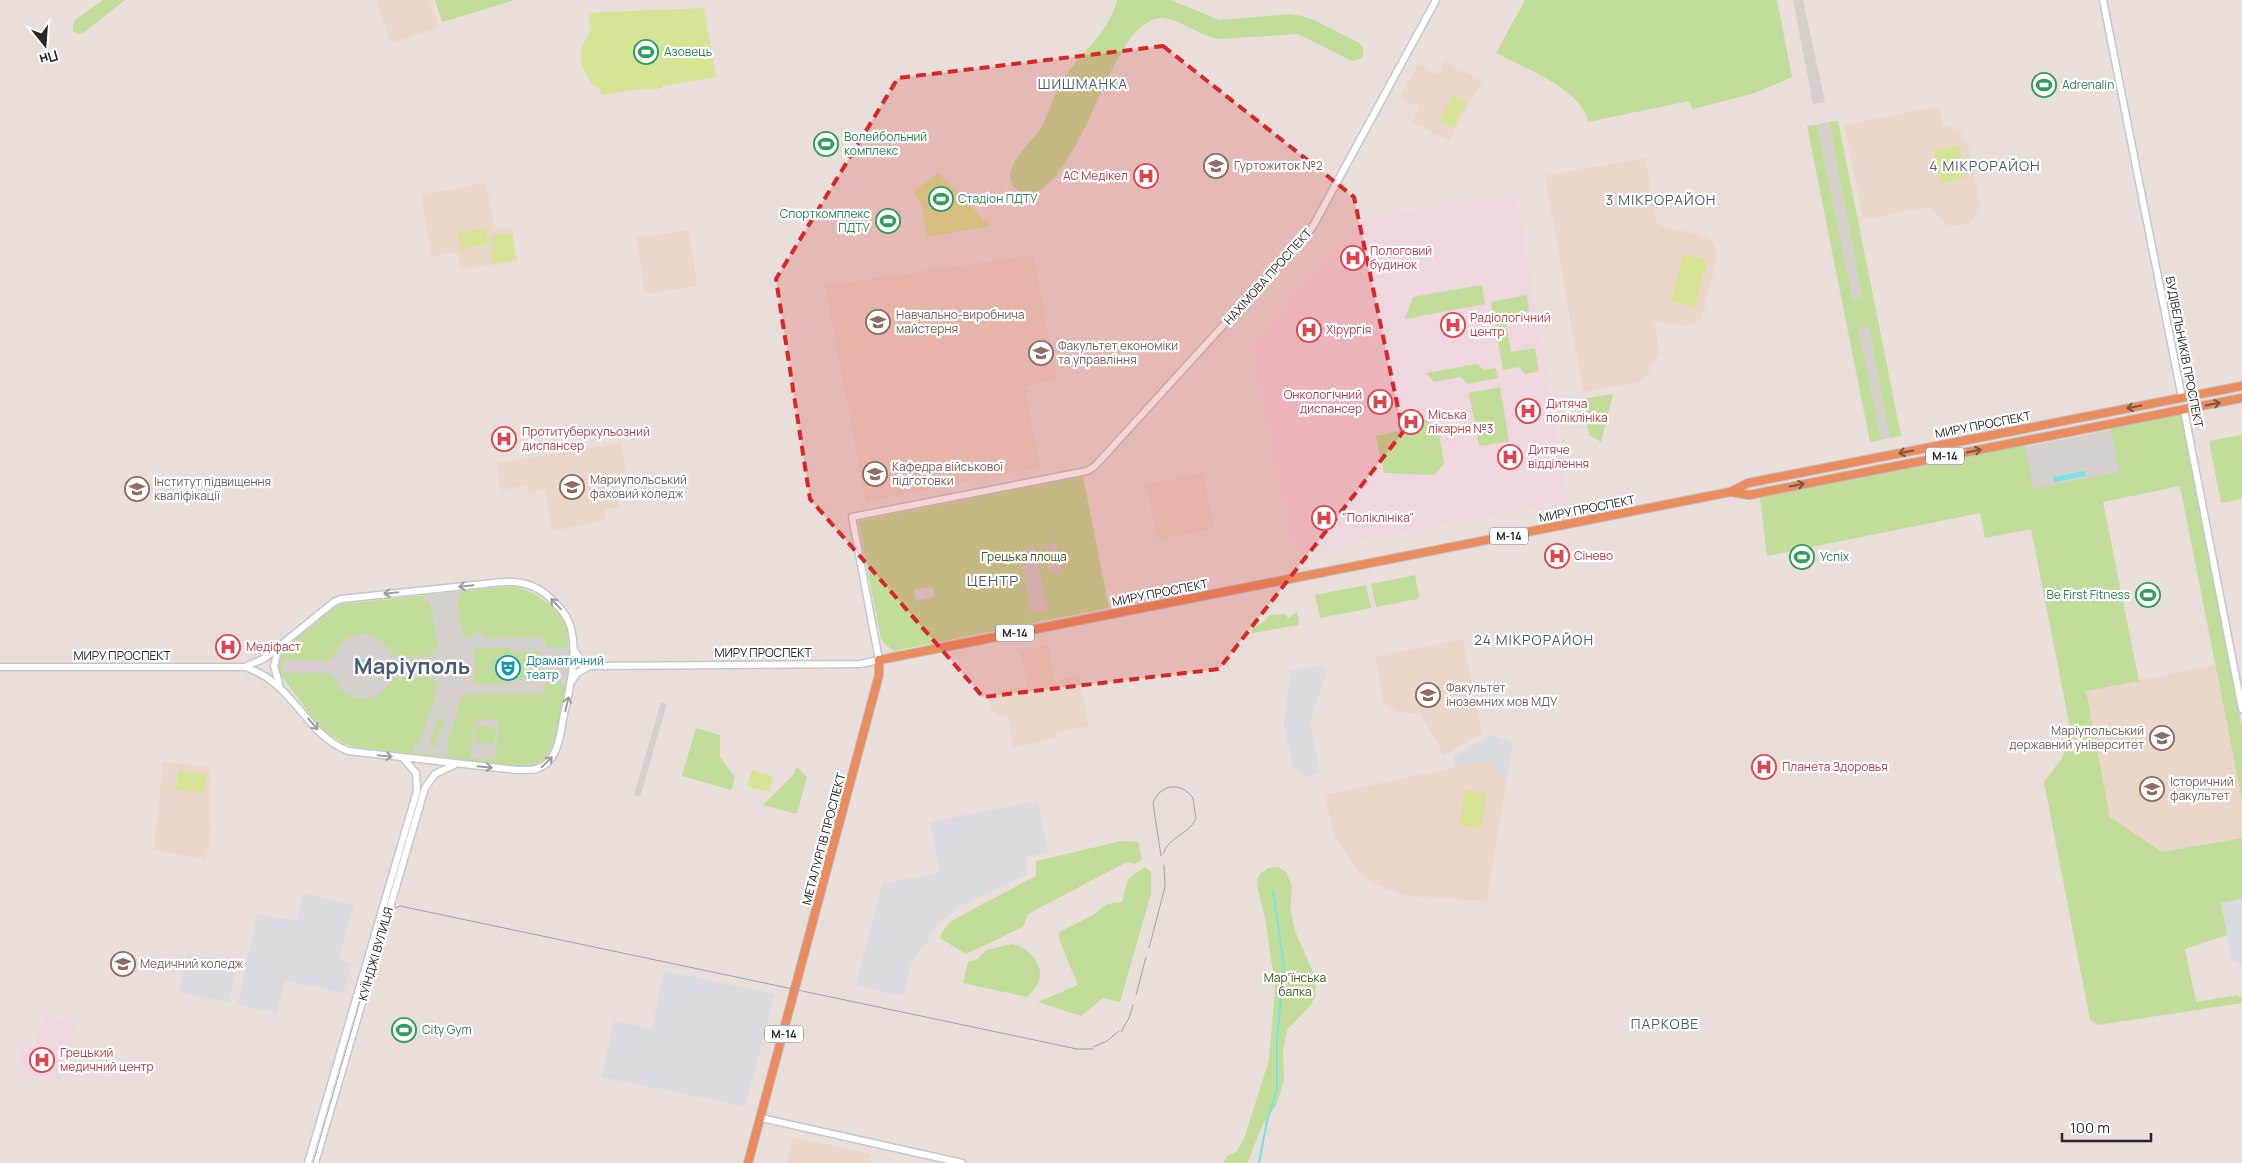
<svg xmlns="http://www.w3.org/2000/svg" width="2242" height="1163" font-family="Manrope,sans-serif">
<rect width="100%" height="100%" fill="#e9ded9"/>
<!-- industrial -->
<path fill="#dadae1" d="M 933,587 L 935,597 L 916,601 L 914,590 Z
M 1319,666 L 1328,669 L 1310,722 L 1320,773 L 1305,776 L 1293,768 L 1284,723 L 1291,670 Z
M 1492,735 L 1513,742 L 1507,780 L 1488,761 L 1456,768 L 1453,757 Z
M 1038,801 L 1048,852 L 1027,856 L 1027,874 L 959,907 L 940,922 L 911,964 L 903,996 L 856,985 L 882,884 L 940,873 L 930,822 Z
M 303,894 L 354,905 L 338,960 L 352,964 L 343,993 L 285,980 L 277,1013 L 238,1004 L 257,914 L 297,921 Z
M 2242,899 L 2242,965 L 2232,961 L 2221,903 Z
M 187,953 L 237,963 L 229,1002 L 179,992 Z
M 664,971 L 775,994 L 745,1106 L 602,1077 L 614,1021 L 652,1029 Z"/>
<!-- education -->
<path fill="#ead7ca" d="M 376,0 L 430,0 L 439,27 L 391,43 Z
M 1445,61 L 1482,81 L 1449,141 L 1412,122 L 1420,108 L 1400,97 L 1418,64 L 1438,75 Z
M 1939,106 L 1942,125 L 1957,129 L 1967,141 L 1980,202 L 1975,217 L 1969,223 L 1954,226 L 1946,224 L 1932,208 L 1926,207 L 1863,220 L 1844,125 Z
M 1645,158 L 1657,225 L 1700,235 L 1708,239 L 1714,245 L 1717,254 L 1716,262 L 1704,310 L 1701,318 L 1694,324 L 1686,326 L 1654,321 L 1660,354 L 1641,382 L 1583,392 L 1545,176 Z
M 486,183 L 495,229 L 511,227 L 517,260 L 461,270 L 458,252 L 432,256 L 421,195 Z
M 689,230 L 697,286 L 645,294 L 636,238 Z
M 1033,255 L 1057,380 L 1024,386 L 1040,467 L 866,502 L 825,286 Z
M 621,443 L 626,472 L 613,474 L 619,507 L 604,509 L 606,520 L 552,531 L 545,490 L 529,492 L 528,485 L 500,490 L 496,463 Z
M 1203,473 L 1214,528 L 1157,540 L 1146,484 Z
M 1463,639 L 1482,733 L 1444,755 L 1420,714 L 1398,712 L 1384,704 L 1375,657 Z
M 1048,645 L 1055,680 L 1079,676 L 1089,726 L 1056,733 L 1057,738 L 1013,747 L 1007,715 L 999,716 L 991,709 L 988,694 L 1027,686 L 1020,651 Z
M 2215,665 L 2242,800 L 2242,838 L 2162,852 L 2110,817 L 2086,691 Z
M 1487,761 L 1507,780 L 1487,901 L 1407,896 L 1372,883 L 1360,874 L 1335,836 L 1324,795 Z
M 163,762 L 210,767 L 211,831 L 206,860 L 154,849 Z
M 793,1137 L 871,1154 L 869,1163 L 787,1163 Z"/>
<!-- medical -->
<path fill="#efd7df" d="M 1516,195 L 1569,500 L 1294,554 L 1249,345 L 1363,219 Z
M 44,1016 L 77,1023 L 61,1080 L 15,1073 L 23,1044 L 35,1047 Z"/>
<!-- green -->
<path fill="#c2dc99" fill-rule="evenodd" d="M 103,0 L 125,0 L 83,33 L 78,34 L 73,31 L 73,25 L 75,20 Z
M 435,0 L 515,0 L 442,22 Z
M 1117,0 L 1171,0 L 1219,20 L 1289,14 L 1302,16 L 1314,20 L 1359,43 C 1364,47 1365,53 1361,59 L 1352,61 L 1298,34 L 1219,39 C 1200,37 1176,16 1159,18 C 1146,20 1136,31 1129,40 C 1120,54 1112,69 1105,83 C 1096,103 1048,225 1014,187 C 999,169 1031,143 1040,129 C 1049,114 1053,96 1062,81 C 1079,54 1110,32 1117,0 Z
M 1525,0 L 1777,0 L 1792,77 L 1755,93 L 1693,109 L 1689,101 L 1588,122 C 1582,89 1524,68 1496,53 Z
M 1838,121 L 1901,436 L 1890,438 L 1868,326 L 1860,328 L 1881,440 L 1870,442 L 1807,126 L 1817,125 L 1853,299 L 1862,297 L 1829,122 Z
M 1482,285 L 1485,304 L 1405,319 L 1413,297 Z
M 1527,295 L 1529,311 L 1505,316 L 1511,352 L 1535,348 L 1539,371 L 1525,374 L 1519,367 L 1503,370 L 1491,302 Z
M 1477,364 L 1484,370 L 1496,368 L 1498,378 L 1468,384 L 1460,377 L 1434,382 L 1426,373 Z
M 1500,387 L 1509,441 L 1479,446 L 1469,393 Z
M 1613,394 L 1601,442 L 1589,435 L 1583,399 Z
M 2181,414 L 2242,727 L 2242,800 L 2180,486 L 2103,502 L 2139,681 L 2086,691 L 2110,817 L 2162,852 L 2242,838 L 2242,899 L 2221,903 L 2227,935 L 2185,949 L 2196,1002 L 2239,995 L 2239,998 L 2242,997 L 2242,1003 L 2098,1025 L 2090,1020 L 2044,782 L 2062,758 L 2071,733 L 2031,529 L 1985,538 L 1980,513 L 1767,556 L 1760,498 L 2024,445 L 2026,447 L 2111,431 L 2111,428 Z
M 1423,418 L 1438,428 L 1444,464 L 1434,475 L 1384,473 L 1376,436 L 1399,431 L 1399,422 Z
M 2242,435 L 2242,499 L 2221,503 L 2209,441 Z
M 1083,476 L 1109,608 L 894,651 L 885,644 L 881,639 L 858,521 ZM 933,587 L 935,597 L 916,601 L 914,590 Z
M 1415,575 L 1419,597 L 1417,599 L 1376,607 L 1371,584 Z
M 1366,585 L 1371,608 L 1320,618 L 1315,595 Z
M 512,586 C 531,589 559,607 566,625 C 575,649 563,742 544,759 C 537,766 528,766 519,766 L 355,747 C 322,739 305,706 285,681 C 281,675 278,669 279,662 C 282,646 327,610 342,604 Z
M 1297,612 L 1299,625 L 1253,633 L 1250,630 L 1265,621 L 1269,615 L 1285,614 L 1288,618 Z
M 696,728 L 720,735 L 720,757 L 735,778 L 731,790 L 682,776 Z
M 797,767 L 807,777 L 797,814 L 763,805 L 793,775 Z
M 1122,841 L 1138,842 L 1142,860 L 1134,864 L 1127,862 L 1119,866 L 1028,914 L 1023,927 L 966,954 L 940,938 L 942,932 L 951,921 L 1036,876 L 1036,861 Z
M 1145,867 L 1151,872 L 1151,894 L 1120,1002 L 1103,998 L 1081,1016 L 1038,1002 L 1078,985 L 1060,942 L 1059,934 L 1061,931 L 1093,915 L 1107,904 L 1122,902 L 1128,879 Z
M 1278,867 L 1286,872 L 1290,880 L 1292,890 L 1290,907 L 1295,931 L 1315,977 L 1316,987 L 1315,997 L 1310,1006 L 1287,1030 L 1283,1051 L 1284,1079 L 1280,1094 L 1275,1107 L 1263,1124 L 1247,1163 L 1224,1163 L 1226,1157 L 1237,1151 L 1244,1139 L 1269,1060 L 1275,989 L 1266,922 L 1258,890 L 1257,880 L 1260,874 L 1268,868 Z
M 1012,944 C 1027,946 1045,964 1039,981 C 1037,987 1032,992 1027,997 L 963,983 L 968,962 L 978,959 L 986,950 Z"/>
<!-- pitch -->
<path fill="#d7e395" d="M 704,8 L 716,77 L 662,86 L 662,88 L 649,90 L 648,88 L 601,95 L 600,89 L 592,84 L 582,67 L 581,48 L 591,31 L 588,13 Z
M 1453,95 L 1467,102 L 1453,128 L 1439,121 Z
M 1959,145 L 1965,178 L 1940,183 L 1934,150 Z
M 938,173 L 990,226 L 927,237 L 922,207 L 914,191 Z
M 486,228 L 488,244 L 461,249 L 458,233 Z
M 512,233 L 517,260 L 493,264 L 490,250 L 493,249 L 491,236 Z
M 1683,254 L 1707,260 L 1695,307 L 1671,301 Z
M 752,770 L 773,777 L 769,792 L 747,786 Z
M 178,771 L 206,774 L 204,793 L 176,790 Z
M 1465,790 L 1487,793 L 1481,828 L 1460,825 Z"/>
<!-- plaza -->
<path fill="#d5d0cc" fill-rule="evenodd" d="M 1793,0 L 1803,0 L 1825,102 L 1813,104 Z
M 1829,122 L 1862,297 L 1853,299 L 1817,125 Z
M 1868,326 L 1890,438 L 1881,440 L 1858,328 Z
M 2111,430 L 2119,472 L 2033,489 L 2025,447 Z
M 1056,543 L 1062,572 L 1050,574 L 1044,545 Z
M 1035,547 L 1048,610 L 1031,613 L 1019,550 Z
M 459,592 L 460,599 L 457,600 L 464,638 L 473,638 L 473,632 L 484,632 L 484,638 L 545,638 L 545,647 L 569,647 L 569,671 L 568,684 L 545,683 L 545,694 L 463,694 L 446,747 L 449,748 L 448,756 L 413,752 L 414,744 L 419,744 L 438,687 L 431,677 L 394,677 L 388,686 L 381,693 L 371,698 L 360,699 L 350,696 L 341,690 L 331,673 L 283,673 L 283,660 L 331,660 L 341,643 L 350,637 L 360,634 L 371,635 L 380,640 L 388,647 L 393,656 L 430,656 L 438,646 L 430,602 L 424,603 L 424,596 ZM 475,648 L 509,648 L 510,652 L 540,651 L 541,680 L 510,680 L 510,684 L 475,684 ZM 395,659 L 429,659 L 430,673 L 395,673 ZM 438,718 L 444,720 L 435,746 L 429,746 Z
M 661,702 L 667,704 L 640,797 L 634,795 Z
M 480,719 L 496,720 L 499,723 L 495,760 L 470,757 L 474,723 ZM 476,725 L 496,728 L 494,744 L 475,742 Z"/>
<!-- water -->
<path fill="#73e4e4" d="M 2085,471 L 2086,476 L 2054,482 L 2053,477 Z
M355 667a8 8 0 1 1 16 0a8 8 0 1 1-16 0Z"/>
<g fill="none" stroke-linecap="round" stroke-linejoin="round">
<!-- stream -->
<path stroke="#73e4e4" stroke-width="2" d="M 1259,1163 L 1267,1121 L 1277,1090 L 1277,1040 L 1284,966 L 1273,891"/>
<defs>
<path id="secondary" d="M 2103,0 L 2182,398
M 2184,410 L 2242,709
M 573,649 L 582,661 L 590,666
M 278,650 L 274,666 L 279,683
M 0,667 L 245,667 L 265,658 L 334,602 L 341,599 L 503,582 C 521,581 536,585 549,597 C 556,604 564,611 568,620 C 580,647 570,687 564,714 C 561,729 559,750 549,761 C 541,771 529,770 517,770 L 348,751 C 303,733 296,684 245,667
M 571,682 L 577,673 L 590,666 L 860,664 L 879,660 L 852,517 L 1087,471 L 1095,466 L 1312,228 L 1436,0
M 761,1118 L 962,1163
M 308,1163 L 417,791 L 416,773 L 404,759
M 315,1163 L 425,788 L 435,774 L 454,765"/>
<path id="trunk" d="M 1731,492 L 1749,495 L 2242,398
M 748,1163 L 879,675 L 879,660 L 1730,492 L 1748,483 L 2242,386"/>
</defs>
<!-- secondary casing -->
<use href="#secondary" stroke="#c2c8d0" stroke-width="9"/>
<!-- trunk casing -->
<use href="#trunk" stroke="#bebebe" stroke-width="10"/>
<!-- secondary -->
<use href="#secondary" stroke="#fff" stroke-width="6"/>
<!-- trunk -->
<use href="#trunk" stroke="#eb8c5f" stroke-width="8"/>
<!-- tram -->
<path stroke="#9da5b0" stroke-width="1" d="M 1161,856 L 1153,803 C 1160,784 1181,781 1193,798 L 1196,819 C 1188,835 1168,837 1163,854
M 1149,948 L 1165,887 L 1164,865
M 1136,995 L 1146,957
M 1121,1032 L 1129,1018 L 1133,1005
M 1093,1047 L 1107,1041 L 1119,1031
M 313,1163 L 384,919 L 389,911 L 400,906 L 1077,1049 L 1093,1049"/>
</g>
<!-- one-way arrows -->
<defs><path id="oneway-shaft" d="M-6 0H5M1.5-3L5.5 0L1.5 3" fill="none" stroke-width="1.6" stroke-linecap="round" stroke-linejoin="round" transform="scale(1.25)"/></defs>
<g stroke="#7f5440">
<use href="#oneway-shaft" transform="translate(2213 404) rotate(-11)"/>
<use href="#oneway-shaft" transform="translate(2134 407) rotate(169)"/>
<use href="#oneway-shaft" transform="translate(1974 451) rotate(-11)"/>
<use href="#oneway-shaft" transform="translate(1906 452) rotate(169)"/>
<use href="#oneway-shaft" transform="translate(1797 485) rotate(-11)"/>
</g>
<g stroke="#9e9e9e">
<use href="#oneway-shaft" transform="translate(466 586) rotate(174)"/>
<use href="#oneway-shaft" transform="translate(391 593) rotate(174)"/>
<use href="#oneway-shaft" transform="translate(556 604) rotate(-134)"/>
<use href="#oneway-shaft" transform="translate(567 704) rotate(-77)"/>
<use href="#oneway-shaft" transform="translate(313 724) rotate(49)"/>
<use href="#oneway-shaft" transform="translate(385 756) rotate(6)"/>
<use href="#oneway-shaft" transform="translate(547 762) rotate(-45)"/>
<use href="#oneway-shaft" transform="translate(485 767) rotate(6)"/>
</g>
<!-- marked area -->
<path fill="#d62828" fill-opacity="0.2" stroke="#d62828" stroke-width="4" stroke-dasharray="10 6" stroke-linejoin="round" d="M 1163,46 L 1354,197 L 1403,432 L 1219,669 L 983,697 L 810,499 L 776,279 L 898,78 Z"/>
<!-- icons -->
<defs>
<symbol id="stadium-ring" viewBox="-11 -11 22 22"><circle r="9.5" fill="#fff" stroke="#2e9e5b" stroke-width="1.5"/><path d="M0-5a6.5 5 0 1 0 0 10a6.5 5 0 1 0 0-10ZM-3.5-1.8h7v3.6h-7Z" fill="#2e9e5b"/></symbol>
<symbol id="university-ring" viewBox="-11 -11 22 22"><circle r="9.5" fill="#fff" stroke="#8d6e63" stroke-width="1.5"/><path d="M0-5L7-2L0 1L-7-2ZM-4 1L0 2.5L4 1V4Q0 6-4 4Z" fill="#8d6e63"/></symbol>
<symbol id="hospital-ring" viewBox="-11 -11 22 22"><circle r="9.5" fill="#fff" stroke="#e0444e" stroke-width="1.5"/><path d="M-5-5h3v3.5h4V-5h3V5h-3V1.5h-4V5h-3Z" fill="#e0444e"/></symbol>
<symbol id="theatre-ring" viewBox="-11 -11 22 22"><circle r="9.5" fill="#fff" stroke="#0f9aa8" stroke-width="1.5"/><path d="M-5-5.5Q0-4 5-5.5V0Q5 5 0 6Q-5 5-5 0ZM-3.3-2.5H-1v1.5H-3.3ZM1-2.5H3.3v1.5H1ZM-2.8 1Q0 5.5 2.8 1Z" fill="#0f9aa8"/></symbol>
</defs>
<g fill-rule="evenodd">
<use href="#stadium-ring" x="632" y="38" width="28" height="28"/>
<use href="#stadium-ring" x="2030" y="71" width="28" height="28"/>
<use href="#stadium-ring" x="812" y="130" width="28" height="28"/>
<use href="#university-ring" x="1202" y="152" width="28" height="28"/>
<use href="#hospital-ring" x="1132" y="162" width="28" height="28"/>
<use href="#stadium-ring" x="927" y="185" width="28" height="28"/>
<use href="#stadium-ring" x="874" y="207" width="28" height="28"/>
<use href="#hospital-ring" x="1339" y="244" width="28" height="28"/>
<use href="#university-ring" x="864" y="308" width="28" height="28"/>
<use href="#hospital-ring" x="1439" y="311" width="28" height="28"/>
<use href="#hospital-ring" x="1295" y="316" width="28" height="28"/>
<use href="#university-ring" x="1027" y="339" width="28" height="28"/>
<use href="#hospital-ring" x="1366" y="388" width="28" height="28"/>
<use href="#hospital-ring" x="1514" y="397" width="28" height="28"/>
<use href="#hospital-ring" x="1397" y="408" width="28" height="28"/>
<use href="#hospital-ring" x="490" y="425" width="28" height="28"/>
<use href="#hospital-ring" x="1496" y="443" width="28" height="28"/>
<use href="#university-ring" x="861" y="460" width="28" height="28"/>
<use href="#university-ring" x="558" y="473" width="28" height="28"/>
<use href="#university-ring" x="123" y="475" width="28" height="28"/>
<use href="#hospital-ring" x="1310" y="504" width="28" height="28"/>
<use href="#hospital-ring" x="1543" y="542" width="28" height="28"/>
<use href="#stadium-ring" x="1788" y="543" width="28" height="28"/>
<use href="#stadium-ring" x="2134" y="581" width="28" height="28"/>
<use href="#hospital-ring" x="214" y="633" width="28" height="28"/>
<use href="#theatre-ring" x="494" y="654" width="28" height="28"/>
<use href="#university-ring" x="1414" y="681" width="28" height="28"/>
<use href="#university-ring" x="2148" y="724" width="28" height="28"/>
<use href="#hospital-ring" x="1750" y="753" width="28" height="28"/>
<use href="#university-ring" x="2138" y="775" width="28" height="28"/>
<use href="#university-ring" x="109" y="950" width="28" height="28"/>
<use href="#stadium-ring" x="390" y="1016" width="28" height="28"/>
<use href="#hospital-ring" x="28" y="1046" width="28" height="28"/>
</g>
<g text-anchor="middle" stroke-width="4.5" stroke-linejoin="round" paint-order="stroke">
<!-- shield labels -->
<g fill="#fff" stroke="#686868" stroke-width="1">
<rect x="1926" y="447.5" width="38" height="17" rx="4"/>
<rect x="1490" y="527.5" width="38" height="17" rx="4"/>
<rect x="996" y="624.5" width="38" height="17" rx="4"/>
<rect x="765" y="1025.5" width="38" height="17" rx="4"/>
</g>
<g font-size="11" font-weight="bold" fill="#272727">
<text x="1945" y="460">М-14</text>
<text x="1509" y="540">М-14</text>
<text x="1015" y="637">М-14</text>
<text x="784" y="1038">М-14</text>
</g>
<!-- leisure labels -->
<g font-size="12" fill="#27864d" stroke="#fff" text-anchor="start">
<text x="664" y="56">Азовець</text>
<text x="2062" y="89">Adrenalin</text>
<text x="844" y="141">Волейбольний<tspan x="844" dy="14">комплекс</tspan></text>
<text x="958" y="203">Стадіон ПДТУ</text>
<text x="870" y="218" text-anchor="end">Спорткомплекс<tspan x="870" dy="14">ПДТУ</tspan></text>
<text x="1820" y="561">Успіх</text>
<text x="2130" y="599" text-anchor="end">Be First Fitness</text>
<text x="422" y="1034">City Gym</text>
</g>
<!-- education labels -->
<g font-size="12" fill="#785e54" stroke="#fff" text-anchor="start">
<text x="1234" y="170">Гуртожиток №2</text>
<text x="896" y="319">Навчально-виробнича<tspan x="896" dy="14">майстерня</tspan></text>
<text x="1058" y="350">Факультет економіки<tspan x="1058" dy="14">та управління</tspan></text>
<text x="892" y="471">Кафедра військової<tspan x="892" dy="14">підготовки</tspan></text>
<text x="590" y="484">Мариупольський<tspan x="590" dy="14">фаховий коледж</tspan></text>
<text x="154" y="486">Інститут підвищення<tspan x="154" dy="14">кваліфікації</tspan></text>
<text x="1446" y="692">Факультет<tspan x="1446" dy="14">іноземних мов МДУ</tspan></text>
<text x="2144" y="735" text-anchor="end">Маріупольський<tspan x="2144" dy="14">державний університет</tspan></text>
<text x="2170" y="786">Історичний<tspan x="2170" dy="14">факультет</tspan></text>
<text x="140" y="968">Медичний коледж</text>
</g>
<!-- health labels -->
<g font-size="12" fill="#be3a42" stroke="#fff" text-anchor="start">
<text x="1128" y="180" text-anchor="end">AC Медікел</text>
<text x="1370" y="255">Пологовий<tspan x="1370" dy="14">будинок</tspan></text>
<text x="1470" y="322">Радіологічний<tspan x="1470" dy="14">центр</tspan></text>
<text x="1326" y="334">Хірургія</text>
<text x="1362" y="399" text-anchor="end">Онкологічний<tspan x="1362" dy="14">диспансер</tspan></text>
<text x="1546" y="408">Дитяча<tspan x="1546" dy="14">поліклініка</tspan></text>
<text x="1428" y="419">Міська<tspan x="1428" dy="14">лікарня №3</tspan></text>
<text x="522" y="436">Протитуберкульозний<tspan x="522" dy="14">диспансер</tspan></text>
<text x="1528" y="454">Дитяче<tspan x="1528" dy="14">відділення</tspan></text>
<text x="1342" y="522">"Поліклініка"</text>
<text x="1574" y="560">Сінево</text>
<text x="246" y="651">Медіфаст</text>
<text x="1782" y="771">Планета Здоровья</text>
<text x="60" y="1057">Грецький<tspan x="60" dy="14">медичний центр</tspan></text>
</g>
<!-- street labels -->
<g font-size="12" fill="#272727" stroke="#fff">
<text transform="translate(1268 277) rotate(-48)" y="4">НАХІМОВА ПРОСПЕКТ</text>
<text transform="translate(2184 352) rotate(79)" y="4">БУДІВЕЛЬНИКІВ ПРОСПЕКТ</text>
<text transform="translate(1983 425) rotate(-11)" y="4">МИРУ ПРОСПЕКТ</text>
<text transform="translate(1587 509) rotate(-11)" y="4">МИРУ ПРОСПЕКТ</text>
<text transform="translate(1160 593) rotate(-11)" y="4">МИРУ ПРОСПЕКТ</text>
<text x="763" y="657">МИРУ ПРОСПЕКТ</text>
<text x="122" y="660">МИРУ ПРОСПЕКТ</text>
<text transform="translate(824 839) rotate(-75)" y="4">МЕТАЛУРГІВ ПРОСПЕКТ</text>
<text transform="translate(376 954) rotate(-74)" y="4">КУЇНДЖІ ВУЛИЦЯ</text>
</g>
<!-- park labels -->
<g font-size="12" fill="#3c5d1e" stroke="#fff">
<text x="1024" y="561">Грецька площа</text>
<text x="1295" y="982">Мар’їнська<tspan x="1295" dy="14">балка</tspan></text>
</g>
<!-- culture labels -->
<g font-size="12" fill="#0d838f" stroke="#fff" text-anchor="start">
<text x="526" y="665">Драматичний<tspan x="526" dy="14">театр</tspan></text>
</g>
<!-- neighbourhood labels -->
<g font-size="14" letter-spacing="1" fill="#4b5d74" stroke="#fff">
<text x="1083" y="89">ШИШМАНКА</text>
<text x="1985" y="171">4 МІКРОРАЙОН</text>
<text x="1661" y="205">3 МІКРОРАЙОН</text>
<text x="1534" y="645">24 МІКРОРАЙОН</text>
<text x="1665" y="1029">ПАРКОВЕ</text>
</g>
<!-- quarter labels -->
<g font-size="15" letter-spacing="1" fill="#4b5d74" stroke="#fff">
<text x="993" y="586">ЦЕНТР</text>
</g>
<!-- town labels -->
<g font-size="22" font-weight="bold" fill="#4b5d74" stroke="#fff">
<text x="412" y="674">Маріуполь</text>
</g>
</g>
<!-- north arrow -->
<g transform="translate(45 45) rotate(163)" stroke="#ffffff" stroke-width="4" paint-order="stroke">
<path d="M0-4L9 19L0 12L-9 19Z" fill="#272727"/>
<text y="-8" font-size="14" font-weight="bold" text-anchor="middle" fill="#272727">Пн</text>
</g>
<!-- scale -->
<path d="M2062 1133v8h89v-8" fill="none" stroke="#272727" stroke-width="2.5"/>
<text x="2070" y="1133" font-size="15" fill="#272727" stroke="#ffffff" stroke-width="4" paint-order="stroke">100 m</text>
</svg>
